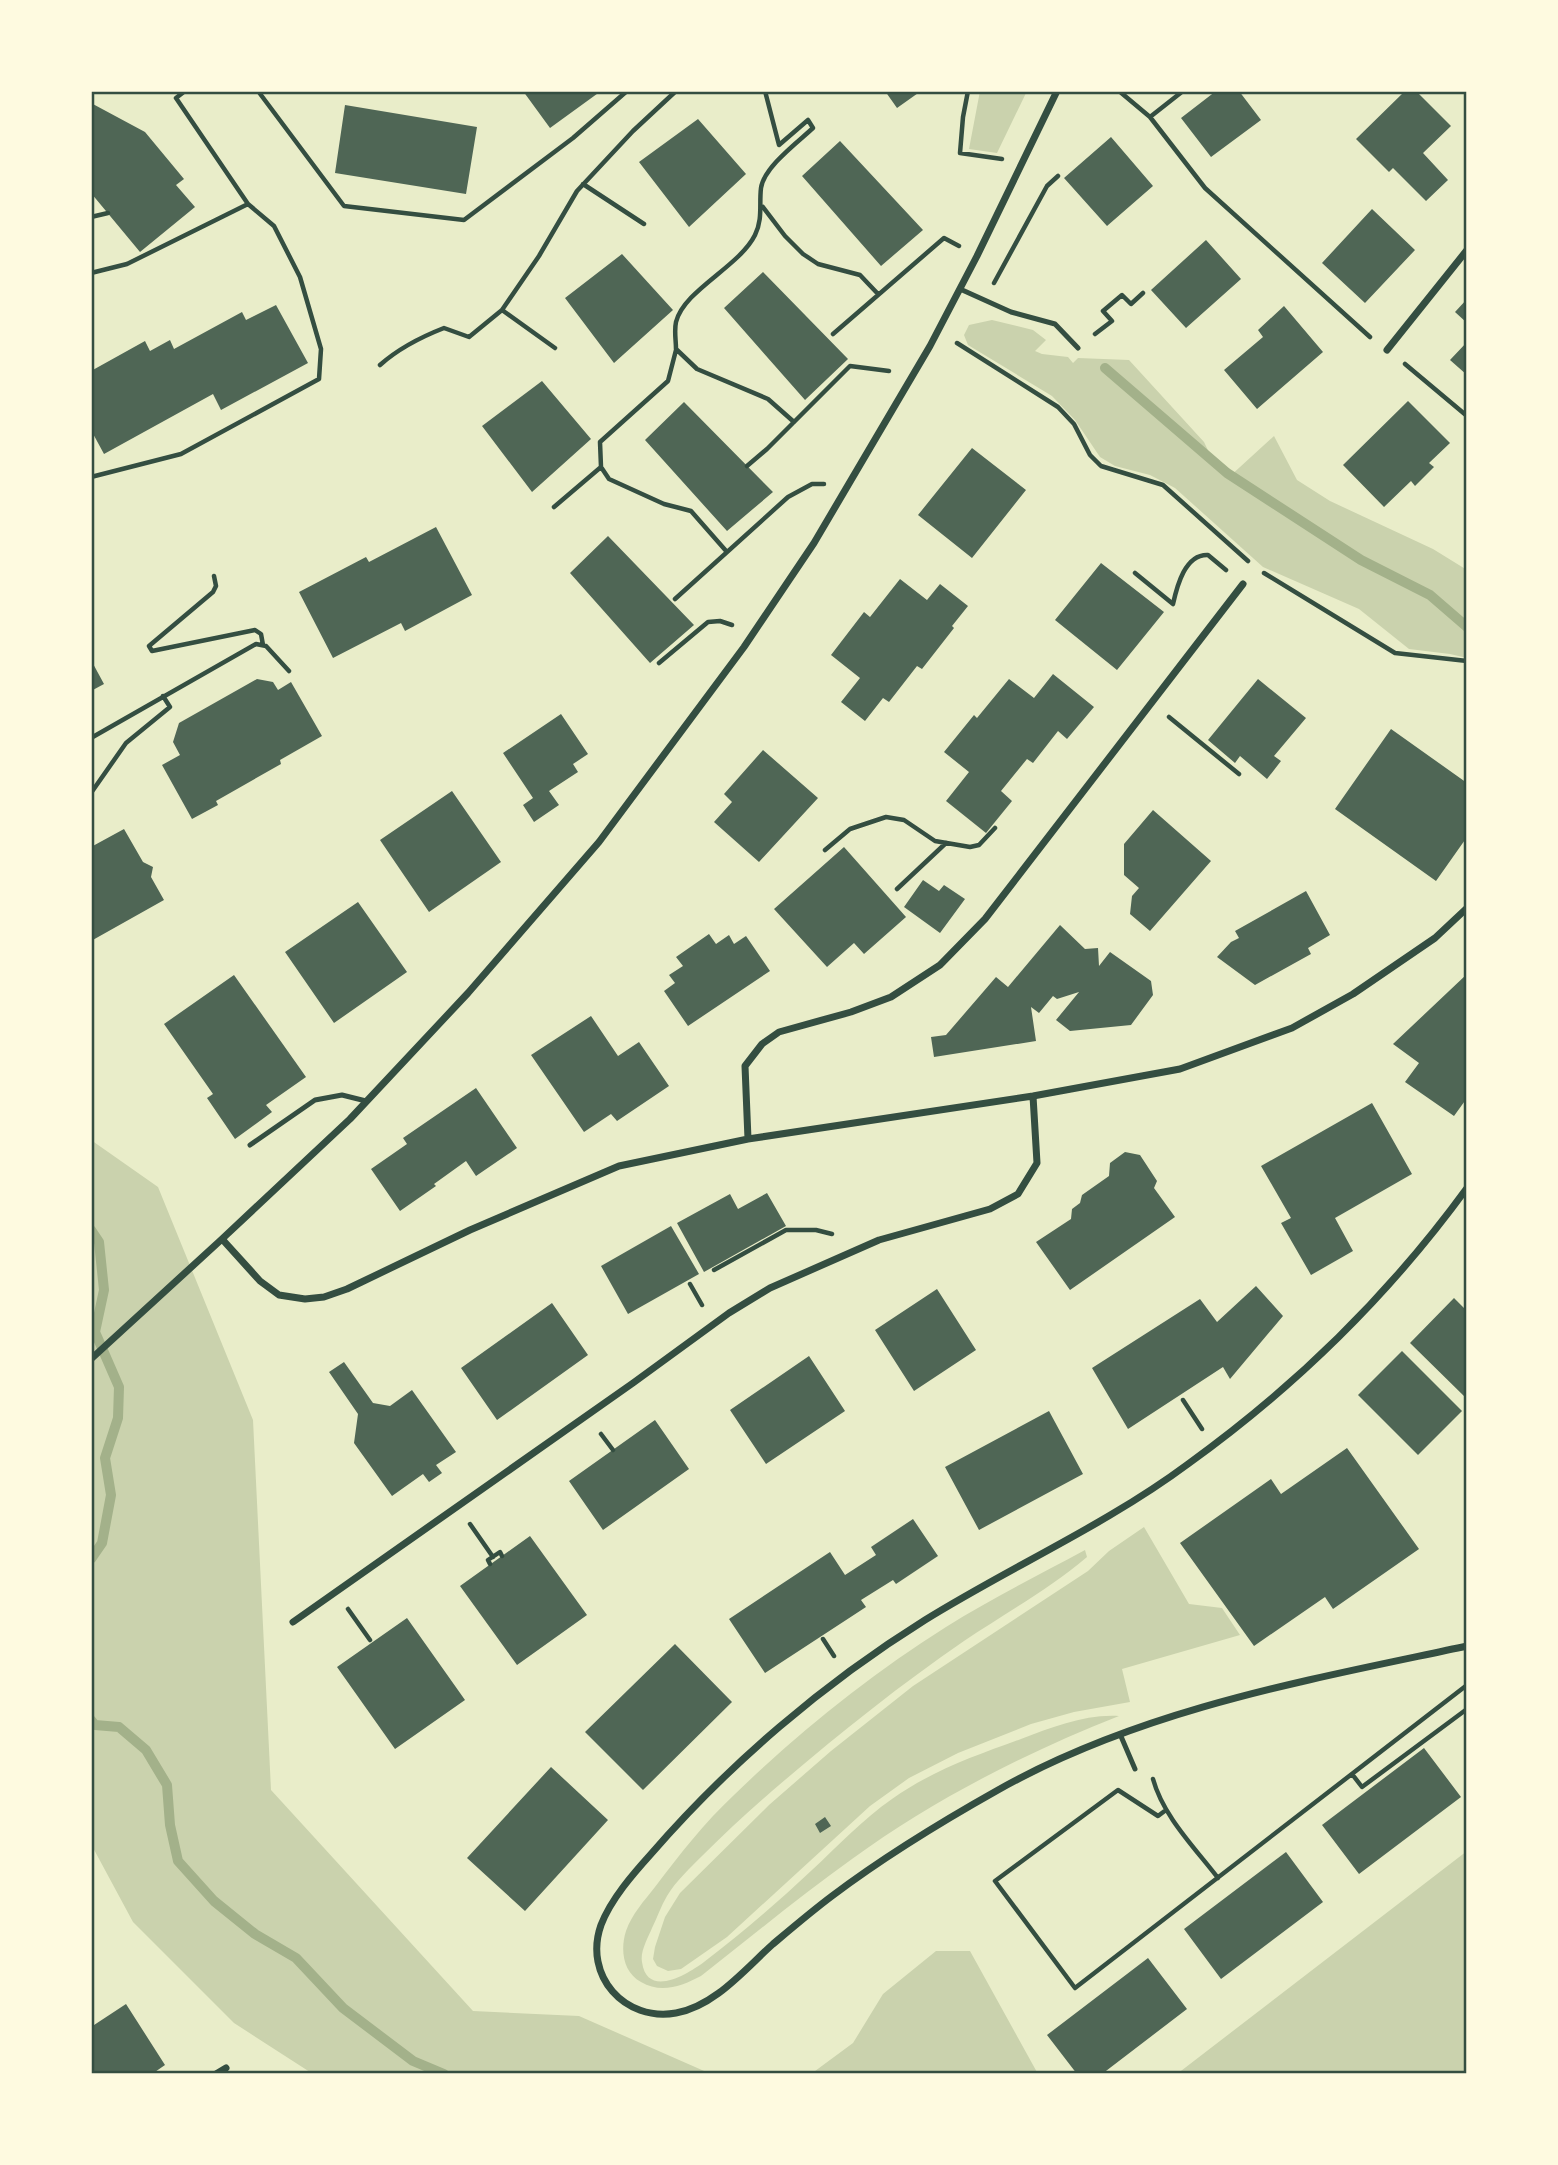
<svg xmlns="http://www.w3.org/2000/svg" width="1558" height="2165" font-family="Overpass,sans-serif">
<rect width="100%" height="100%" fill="#e9edc9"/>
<!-- green -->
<path fill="#cad2ad" d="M 980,91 L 1027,91 L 997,153 L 969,149 Z
M 992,320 L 1033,330 L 1046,340 L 1035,351 L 1042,354 L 1068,357 L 1073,363 L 1078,358 L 1129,360 L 1204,442 L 1216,467 L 1228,478 L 1274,436 L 1297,480 L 1330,501 L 1433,549 L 1467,570 L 1467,658 L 1450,654 L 1409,649 L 1359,609 L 1263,567 L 1175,488 L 1150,475 L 1115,466 L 1100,457 L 1075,420 L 1052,396 L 968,345 L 964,335 L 969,325 Z
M 91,1140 L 158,1187 L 253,1420 L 271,1790 L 473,2011 L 579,2016 L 711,2074 L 313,2074 L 234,2023 L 133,1922 L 91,1844 Z
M 1144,1527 L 1189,1604 L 1222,1608 L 1240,1635 L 1122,1669 L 1130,1702 L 1074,1712 L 1031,1724 L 958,1753 L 909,1778 L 870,1806 L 727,1937 L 681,1969 L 668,1971 L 657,1966 L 653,1959 L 655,1947 L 665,1917 L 680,1893 L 769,1805 L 831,1751 L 913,1686 L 1088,1571 L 1109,1551 Z
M 1085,1550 L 1087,1557 C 1049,1589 1006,1613 964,1641 C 897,1687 834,1738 772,1791 C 748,1812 725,1833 702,1856 C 690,1868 676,1881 667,1896 C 661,1906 657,1918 652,1928 C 648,1938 640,1951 642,1962 C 647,1999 688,1974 704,1962 C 742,1933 777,1903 812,1870 C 838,1846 863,1819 892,1799 C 931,1771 977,1755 1021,1739 C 1053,1727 1085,1714 1119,1716 C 1025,1753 933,1800 852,1859 C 800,1896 751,1937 701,1976 C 682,1986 661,1994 641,1982 C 623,1972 620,1950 626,1931 C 632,1914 644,1901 655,1887 C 680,1854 704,1823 734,1795 C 799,1732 870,1675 946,1627 C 990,1599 1039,1575 1085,1550 Z
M 1467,1851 L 1467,2074 L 1177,2074 Z
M 936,1951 L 970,1951 L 1038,2074 L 811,2074 L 853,2043 L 883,1994 Z"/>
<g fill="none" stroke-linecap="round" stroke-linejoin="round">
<!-- stream -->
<path stroke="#a3b18a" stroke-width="10" d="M 1105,368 L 1227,473 L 1361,560 L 1430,595 L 1467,627
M 91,1230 L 99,1242 L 104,1290 L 95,1332 L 119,1387 L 118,1418 L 105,1458 L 111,1495 L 102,1543 L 91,1559
M 91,1720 L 95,1725 L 119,1727 L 146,1750 L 167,1785 L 170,1825 L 178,1861 L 214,1901 L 255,1934 L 296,1958 L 343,2008 L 413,2061 L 444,2074"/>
</g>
<!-- building -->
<path fill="#4f6655" d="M 523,91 L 601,91 L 550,128 Z
M 885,91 L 921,91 L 897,108 Z
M 1216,91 L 1239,91 L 1261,120 L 1211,157 L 1181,118 Z
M 1405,91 L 1416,91 L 1451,126 L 1423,153 L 1448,180 L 1426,201 L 1393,168 L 1389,172 L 1356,139 Z
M 91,103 L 145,132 L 184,179 L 176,185 L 195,207 L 140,252 L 91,193 Z
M 345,105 L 477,127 L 466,194 L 335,173 Z
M 698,119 L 746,174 L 689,227 L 639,162 Z
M 1111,137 L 1153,186 L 1107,226 L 1064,178 Z
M 840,141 L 923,230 L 881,266 L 802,176 Z
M 1372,209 L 1415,250 L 1365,303 L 1322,263 Z
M 1206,240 L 1241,279 L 1186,328 L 1151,290 Z
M 622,254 L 673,310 L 614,363 L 565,298 Z
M 763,272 L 848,359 L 805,400 L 724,308 Z
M 1467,299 L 1467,323 L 1455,312 Z
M 276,305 L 308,363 L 221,410 L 213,394 L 104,454 L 91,430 L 91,371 L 145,341 L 150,351 L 170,340 L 174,349 L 242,312 L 246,320 Z
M 1284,306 L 1323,352 L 1257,409 L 1224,370 L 1263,337 L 1258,330 Z
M 1467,342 L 1467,375 L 1450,360 Z
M 542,381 L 591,439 L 532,492 L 482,426 Z
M 1408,401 L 1450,443 L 1429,463 L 1434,467 L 1415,486 L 1411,481 L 1384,507 L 1343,465 Z
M 684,402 L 773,492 L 727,531 L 645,440 Z
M 972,448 L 1026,490 L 972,558 L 918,515 Z
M 436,527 L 472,595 L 405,631 L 401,623 L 333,658 L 299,592 L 366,557 L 369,562 Z
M 608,536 L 694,625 L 650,663 L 570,573 Z
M 1101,563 L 1164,612 L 1117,670 L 1055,620 Z
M 900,579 L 927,600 L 940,584 L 968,606 L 952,626 L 954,628 L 922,669 L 917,666 L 889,702 L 883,698 L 865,721 L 841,702 L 860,678 L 831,655 L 864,612 L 870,617 Z
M 91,660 L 104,684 L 91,691 Z
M 1053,674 L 1094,707 L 1067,739 L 1058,731 L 1033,763 L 1027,759 L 1001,791 L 1012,801 L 986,833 L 946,801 L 969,772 L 944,752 L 974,715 L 977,718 L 1009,679 L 1034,698 Z
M 257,679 L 273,682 L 278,690 L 291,682 L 322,736 L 280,760 L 281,764 L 216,801 L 218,805 L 192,819 L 162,765 L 180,755 L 173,742 L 179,723 Z
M 1258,679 L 1306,718 L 1274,756 L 1281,761 L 1267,779 L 1240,756 L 1235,763 L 1208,740 Z
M 561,714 L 588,754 L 573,764 L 578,772 L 549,791 L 559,805 L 534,822 L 523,805 L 533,798 L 503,753 Z
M 1391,729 L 1467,783 L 1467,837 L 1436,881 L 1335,809 Z
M 763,750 L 818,798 L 759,862 L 714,822 L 732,802 L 724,794 Z
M 452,791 L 501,862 L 429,912 L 380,840 Z
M 1153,810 L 1211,861 L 1150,931 L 1130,914 L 1132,896 L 1139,888 L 1124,875 L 1124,844 Z
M 124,829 L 143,862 L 153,867 L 151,877 L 164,900 L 91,941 L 91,847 Z
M 844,847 L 906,917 L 864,954 L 854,943 L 827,967 L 774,909 Z
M 923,880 L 939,891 L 944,885 L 965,899 L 940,933 L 904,907 Z
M 1306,891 L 1330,935 L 1308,948 L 1311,954 L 1255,985 L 1217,957 L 1231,942 L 1239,938 L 1235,931 Z
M 358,902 L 407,972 L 334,1023 L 285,952 Z
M 1060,925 L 1085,949 L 1098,948 L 1099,966 L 1110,952 L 1151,981 L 1153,995 L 1131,1025 L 1070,1031 L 1056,1020 L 1079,992 L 1057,999 L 1053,996 L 1039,1013 L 1031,1007 L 1036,1041 L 934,1057 L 931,1037 L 946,1035 L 996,977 L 1008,987 Z
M 709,934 L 716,944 L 729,935 L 734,944 L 746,936 L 770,971 L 688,1026 L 664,991 L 675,983 L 669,975 L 683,966 L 676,957 Z
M 1467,974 L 1467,1098 L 1454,1116 L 1405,1082 L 1419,1063 L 1393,1044 Z
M 234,975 L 306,1077 L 266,1105 L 272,1112 L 235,1139 L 207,1098 L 213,1094 L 164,1024 Z
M 591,1016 L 618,1056 L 639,1042 L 669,1086 L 617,1121 L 611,1114 L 584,1132 L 531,1055 Z
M 476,1088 L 517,1148 L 476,1176 L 466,1161 L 434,1184 L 436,1186 L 400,1211 L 371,1169 L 407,1144 L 403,1138 Z
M 1372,1103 L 1412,1174 L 1335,1218 L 1353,1251 L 1311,1275 L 1281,1223 L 1291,1218 L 1261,1166 Z
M 1125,1152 L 1140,1155 L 1157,1181 L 1154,1188 L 1175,1217 L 1070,1290 L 1036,1242 L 1071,1219 L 1072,1209 L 1080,1203 L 1082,1195 L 1109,1176 L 1110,1163 Z
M 767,1193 L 786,1226 L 704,1272 L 677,1223 L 730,1194 L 738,1209 Z
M 671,1226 L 699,1274 L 628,1314 L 601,1266 Z
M 1256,1286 L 1283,1316 L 1230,1379 L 1223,1367 L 1128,1429 L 1092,1368 L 1200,1299 L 1217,1322 Z
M 937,1289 L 976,1350 L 914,1391 L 875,1330 Z
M 1454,1298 L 1467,1311 L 1467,1399 L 1410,1343 Z
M 552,1303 L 588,1355 L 497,1420 L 461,1368 Z
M 1402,1351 L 1462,1411 L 1418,1455 L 1358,1395 Z
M 809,1356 L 845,1411 L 766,1464 L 730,1410 Z
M 344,1362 L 373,1403 L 390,1406 L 412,1390 L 456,1452 L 436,1465 L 442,1473 L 429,1482 L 423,1474 L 392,1496 L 354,1443 L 358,1414 L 329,1372 Z
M 1049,1411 L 1083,1474 L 979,1530 L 945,1467 Z
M 655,1420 L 689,1469 L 603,1530 L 569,1481 Z
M 1347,1448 L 1419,1549 L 1333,1609 L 1325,1597 L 1254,1646 L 1180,1543 L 1271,1479 L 1281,1494 Z
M 913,1519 L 938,1556 L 896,1584 L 893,1580 L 861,1600 L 866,1607 L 765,1673 L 729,1619 L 830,1552 L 845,1575 L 876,1555 L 871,1547 Z
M 530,1536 L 587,1615 L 517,1665 L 460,1586 Z
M 407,1618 L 465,1700 L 395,1749 L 337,1667 Z
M 675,1644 L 732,1702 L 643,1790 L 585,1732 Z
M 1424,1748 L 1461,1797 L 1359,1874 L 1322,1825 Z
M 551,1767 L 608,1820 L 525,1911 L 467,1858 Z
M 825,1817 L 831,1826 L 820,1833 L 815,1824 Z
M 1286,1852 L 1323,1902 L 1221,1979 L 1184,1929 Z
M 1148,1958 L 1187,2009 L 1102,2074 L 1077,2074 L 1047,2035 Z
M 126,2004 L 165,2065 L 152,2074 L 91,2074 L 91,2027 Z"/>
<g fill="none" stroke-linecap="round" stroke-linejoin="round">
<!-- path -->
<path stroke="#344e41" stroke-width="4.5" d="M 258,91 L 344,206 L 464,220 L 573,138 L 627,91
M 765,91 L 779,145 L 808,120 L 813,128 C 798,142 764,167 761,188 C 759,204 763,219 755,235 C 739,267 684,290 676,322 C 674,331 676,340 676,349 L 697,369 L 768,399 L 794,422
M 968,91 L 963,117 L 960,153 L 1002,159
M 1119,91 L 1150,117 L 1205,188 L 1370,337
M 1150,117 L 1183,91
M 583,184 L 644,224
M 763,207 L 785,236 L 803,254 L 818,264 L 860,275 L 878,294
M 91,217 L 108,213
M 91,273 L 127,264 L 248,204
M 994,283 L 1047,186 L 1058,176
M 833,334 L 944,238 L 959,246
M 1095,334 L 1112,321 L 1103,311 L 1122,295 L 1131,304 L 1143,293
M 957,343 L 1058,407 L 1074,424 L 1090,455 L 1101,466 L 1163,485 L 1248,561
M 555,348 L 502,310 L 539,256 L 577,191 L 633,131 L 676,91
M 1405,364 L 1467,416
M 380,365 C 399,348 421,337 444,328 L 469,337 L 502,310
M 747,466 L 767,449 L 850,366 L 889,371
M 601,467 L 609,479 L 664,504 L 691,511 L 727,552
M 91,477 L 181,454 L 319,379 L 321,349 L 300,277 L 274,226 L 248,204 L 176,98 L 185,91
M 554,507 L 601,467 L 600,442 L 668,381 L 676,350
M 1135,573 L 1173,604 C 1177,586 1185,554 1208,555 L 1226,570
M 1264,573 L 1395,653 L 1467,661
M 214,576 L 216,586 L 213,592 L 149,646 L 152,651 L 255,630 L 261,634 L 263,645
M 675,599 L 788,497 L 812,484 L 824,484
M 659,663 L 708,622 L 720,621 L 732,625
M 1169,717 L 1239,774
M 91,738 L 256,644 L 266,646 L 289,671
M 91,793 L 126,743 L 170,707 L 163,696
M 825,850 L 850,829 L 886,817 L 904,820 L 935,841 L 970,847 L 979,845 L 995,828
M 897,889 L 946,843
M 714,1270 L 786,1230 L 816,1230 L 832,1234
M 690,1284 L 702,1305
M 1183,1400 L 1202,1429
M 601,1434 L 613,1450
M 470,1524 L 493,1557
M 490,1564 L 488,1560 L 500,1552 L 502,1556
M 348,1609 L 370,1640
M 823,1639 L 834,1656
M 1352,1774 L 1362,1787 L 1467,1709
M 1153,1779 C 1163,1816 1195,1848 1218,1878
M 1166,1810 L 1158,1816 L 1118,1790 L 995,1881 L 1075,1988 L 1467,1685"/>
<!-- service -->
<path stroke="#344e41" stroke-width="5" d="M 960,289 L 1011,312 L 1055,324 L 1078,348
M 250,1145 L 315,1100 L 342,1095 L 366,1101
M 1120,1734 L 1135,1769"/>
<!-- minor -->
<path stroke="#344e41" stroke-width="7" d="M 1387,350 L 1467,250
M 748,1139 L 745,1066 L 762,1044 L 779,1032 L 851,1012 L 891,997 L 940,965 L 985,919 L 1243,584
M 1467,1188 C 1389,1295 1295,1387 1188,1464 C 1106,1525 1012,1566 925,1620 C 824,1683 729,1764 651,1854 C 633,1874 611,1899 601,1925 C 583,1976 625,2022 676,2013 C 715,2006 745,1969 773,1944 C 792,1928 812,1911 832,1896 C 885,1856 941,1822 998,1790 C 1142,1709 1308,1680 1467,1646
M 222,1239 L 260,1281 L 279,1295 L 305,1299 L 324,1297 L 347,1289 L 470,1230 L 619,1166 L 748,1139 L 1033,1096 L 1180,1069 L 1292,1028 L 1353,994 L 1435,938 L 1467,908
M 91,1359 L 222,1239 L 350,1119 L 468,993 L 599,842 L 744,647 L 814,543 L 930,346 L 977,256 L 1057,91
M 293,1622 L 633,1383 L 729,1313 L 770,1288 L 879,1240 L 990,1209 L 1018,1194 L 1037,1163 L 1033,1096
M 216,2074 L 226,2068"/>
</g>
<!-- border -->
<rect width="1558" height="2165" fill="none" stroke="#fefae0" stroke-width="186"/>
<rect x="93" y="93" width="1372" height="1979" fill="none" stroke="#344e41" stroke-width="2.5"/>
</svg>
